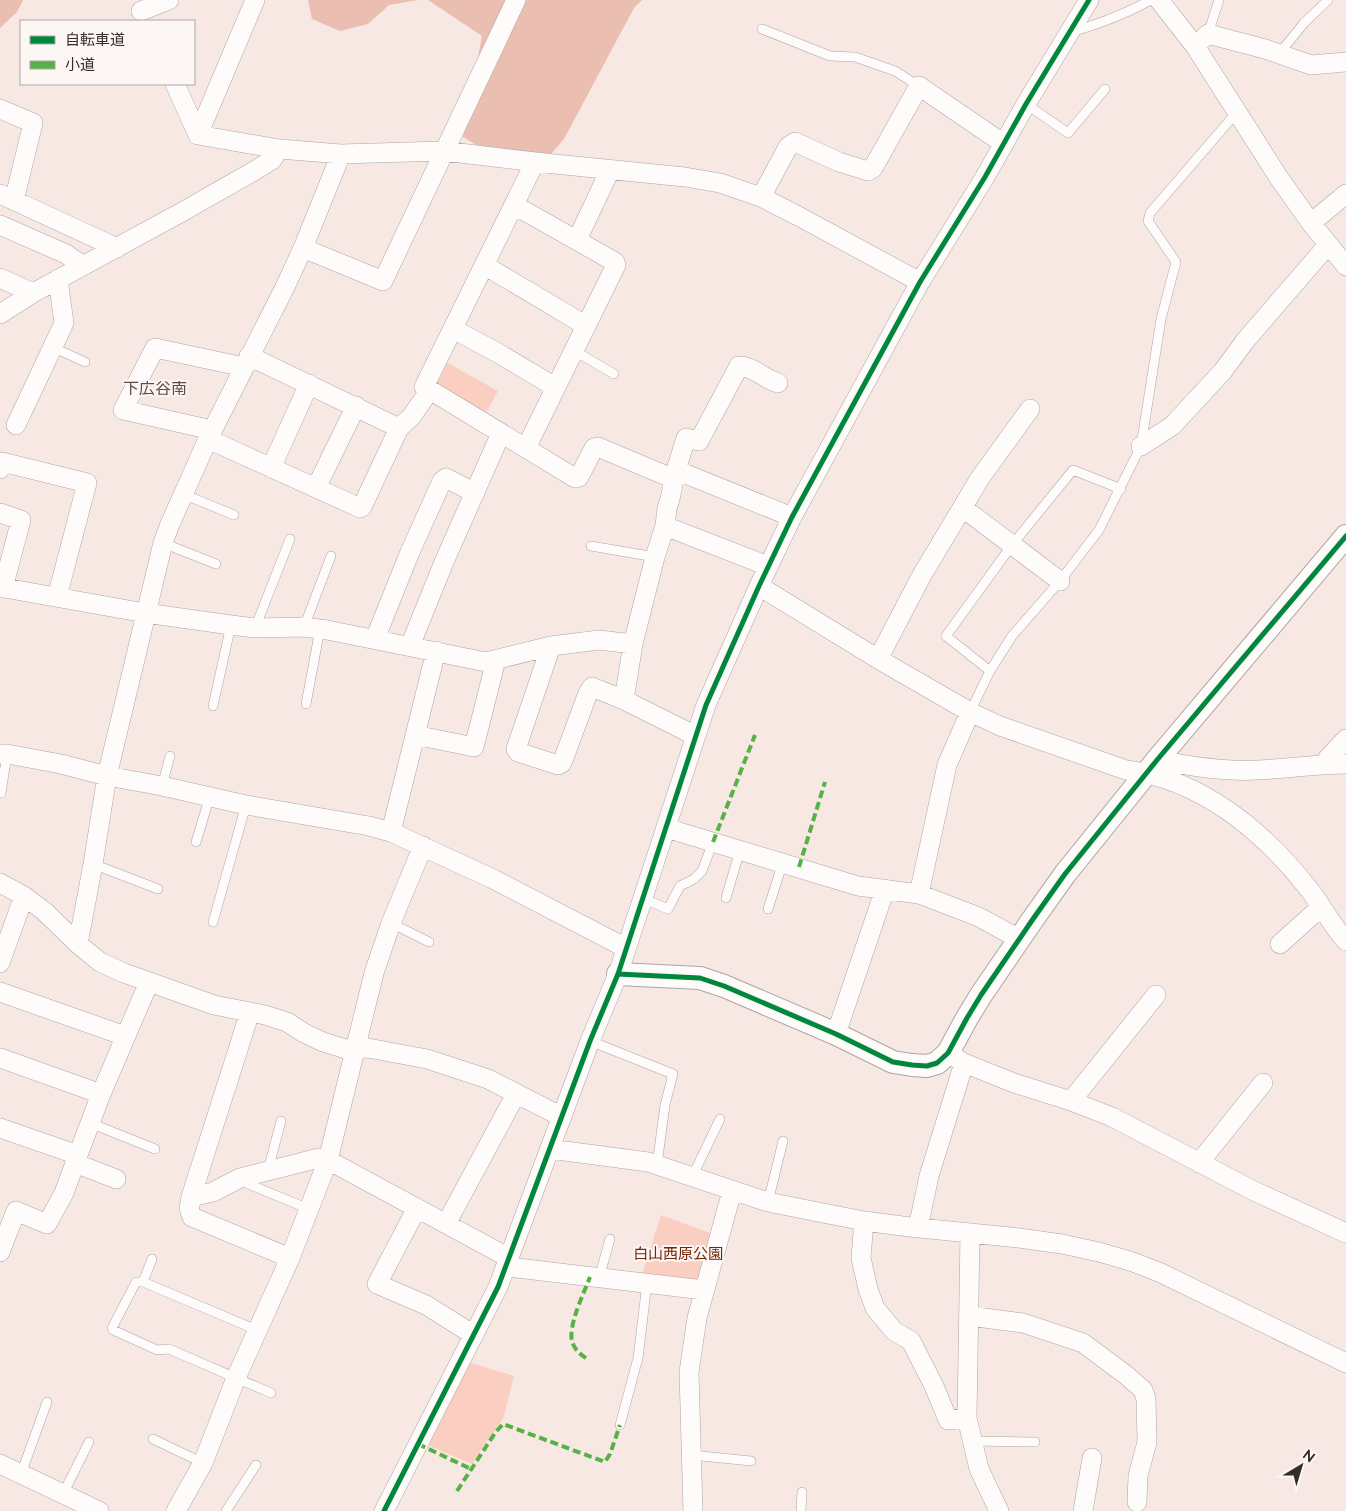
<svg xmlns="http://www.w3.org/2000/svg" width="1346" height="1511" font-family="Raleway,'Noto Sans JP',sans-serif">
<rect width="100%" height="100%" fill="#f7e8e4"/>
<!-- green -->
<path fill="#facec1" d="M 444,361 L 498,391 L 486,413 L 431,384 Z
M 661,1215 L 713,1234 L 698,1286 L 641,1277 Z
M 468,1362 L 514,1376 L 504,1416 L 499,1426 L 485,1443 L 472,1464 L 427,1445 Z"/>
<!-- forest -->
<path fill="#eabeb0" d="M 0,0 L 23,0 L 17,12 L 0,28 Z
M 308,0 L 418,0 L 389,5 L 368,24 L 340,31 L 312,19 Z
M 428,0 L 642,0 L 634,8 L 564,139 L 551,154 L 506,151 L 480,147 L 463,137 L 482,36 Z"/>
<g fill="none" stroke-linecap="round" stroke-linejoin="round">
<defs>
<path id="service" d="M 762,29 L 830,56 L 855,57 L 895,71 L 919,86
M 1071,32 C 1100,24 1125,14 1151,0
M 1208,34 L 1219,0
M 1279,54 L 1304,23 L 1328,0
M 1026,104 L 1068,133 L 1105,89
M 52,347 L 85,362
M 573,350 L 614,374
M 183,494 L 234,515
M 163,543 L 216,564
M 591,546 L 655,557
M 304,627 L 331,556
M 255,628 L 290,539
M 990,671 L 946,636 L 1012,545 L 1073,470 L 1121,489
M 306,704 L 320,629
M 213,706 L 231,625
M 970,712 L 990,671 L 1012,636 L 1060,581 L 1099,530 L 1141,446 L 1161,319 L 1176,262 L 1148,221 L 1150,213 L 1237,112
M 162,786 L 170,756
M 1,793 L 7,754
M 196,842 L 210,796
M 93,864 L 158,889
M 642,898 L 668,909 L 680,886 L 694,879 L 702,871 L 713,842
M 726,898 L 740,850
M 768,909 L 783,862
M 213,922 L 246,805
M 391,923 L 429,942
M 590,1041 L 673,1074 L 665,1105 L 657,1165
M 90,1123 L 155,1149
M 268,1170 L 281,1121
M 692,1177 L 720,1119
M 243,1180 L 246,1183 L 309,1209
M 768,1202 L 783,1141
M 152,1259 L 143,1282 L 136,1282 L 112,1328 L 113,1330 L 157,1350 L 169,1349 L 271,1393
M 599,1278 L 610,1239
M 143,1282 L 257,1330
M 620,1425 L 638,1358 L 647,1283
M 153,1439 L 203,1463
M 971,1441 L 1035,1442
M 692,1455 L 751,1461
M 21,1474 L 47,1402
M 63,1494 L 89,1442
M 226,1511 L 256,1465
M 801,1511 L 802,1492"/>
<path id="minor" d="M 1159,0 L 1195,46 L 1279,178 L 1311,223 L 1346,266
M 141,11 L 169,0
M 1195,46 L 1208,34 L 1265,49 L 1311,65 L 1346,62
M 175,84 L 198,135 L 279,149 L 341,154 L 443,151 L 535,162 L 685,177 L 720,183 L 761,197 L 800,217 L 920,282
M 0,109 L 33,123 L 14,201
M 198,135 L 255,0
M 0,194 L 117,248
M 761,197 L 788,147 L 795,142 L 839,162 L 868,171 L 873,168 L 919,86 L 1004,144
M 514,205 L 615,262 L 616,265 L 526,448
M 1311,223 L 1346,194
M 0,225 L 66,254 L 83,266
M 577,240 L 610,170
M 303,248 L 383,281 L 516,0
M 484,265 L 585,325
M 0,278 L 33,293
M 0,314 L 33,293 L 182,212 L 254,171 L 272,160 L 279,149
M 453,329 L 498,353 L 555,387
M 249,356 L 399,428
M 430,390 L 575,478 L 579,477 L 594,448 L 598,447 L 674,479
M 16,425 L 64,323 L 58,279
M 212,430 L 123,410 L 155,348 L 244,367
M 208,439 L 360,508 L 362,507 L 399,428 L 411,417 L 430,390 L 424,387 L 535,162
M 1141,446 L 1172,426 L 1223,371 L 1245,341 L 1328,245
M 271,468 L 309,384
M 0,469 L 2,462 L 87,483 L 57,597
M 676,470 L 792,517
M 316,488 L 356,406
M 963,508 L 1060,581
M 0,513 L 21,520 L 3,588
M 665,526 L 768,566
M 759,586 L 878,659 L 970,712 L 1000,726 L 1126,770 C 1201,779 1263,831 1308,888 C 1322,905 1331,925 1346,941
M 0,587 L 145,613 L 231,625 L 255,628 L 304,627 L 327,630 L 486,662 L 551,646 L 599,640 L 633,644
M 375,639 L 410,552 L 442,481 L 446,478 L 475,493
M 410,646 L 444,562 L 501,433
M 551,646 L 516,749 L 518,752 L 558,765 L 562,763 L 588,693 L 592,687 L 624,700
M 878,659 L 922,575 L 980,478 L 1030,409
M 415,735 L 474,747 L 496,660
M 696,736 L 624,700 L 633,644 L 655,557 L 665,526 L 667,508 L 670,499 L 676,470 L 686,438 L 699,441 L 739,366 C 751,365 764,379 778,383
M 0,754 L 7,754 L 61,764 L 107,776 L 162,786 L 246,805 L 369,826 L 391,832 L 493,879 L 626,948
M 1157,760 C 1189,766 1225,772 1257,770 C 1287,769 1316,764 1346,764
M 1326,764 L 1328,758 L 1346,739
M 666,828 L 858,886 L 919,894 L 979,917 L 1019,939
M 391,832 L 436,651
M 0,883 L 24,896 L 44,911 L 78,944 L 100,962 L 124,973 L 214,1005 L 265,1015 L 287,1022 L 304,1033 L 323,1042 L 346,1049 L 368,1048 L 427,1059 L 488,1079 L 562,1117
M 919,894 L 947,765 L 970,712
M 78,944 L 93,864 L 107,776 L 163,543 L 170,524 L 208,439 L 284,289 L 303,248 L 341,154
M 1280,944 L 1321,907
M 0,963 L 24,896
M 0,992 L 125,1036
M 250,1012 L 191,1197 L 213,1192 L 240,1178 L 319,1158 L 328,1160 L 509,1258
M 836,1034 L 885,889
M 948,1053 L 964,1063 L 1014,1083 L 1071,1101 L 1112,1117 L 1254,1191 L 1346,1233
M 0,1058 L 101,1094
M 1071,1101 L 1156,995
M 0,1128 L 78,1155 L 101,1094 L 149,982
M 550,1149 L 648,1162 L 768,1202 L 828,1214 L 864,1221 L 910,1227 L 1019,1238 L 1062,1244 L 1099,1252 L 1133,1262 L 1161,1273 L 1346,1363
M 75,1163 L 116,1179
M 1199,1163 L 1263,1083
M 191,1197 L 189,1208 L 192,1217 L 290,1258
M 417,1208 L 377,1284 L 426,1305 L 474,1335
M 864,1221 L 861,1258 L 868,1289 L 875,1308 L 894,1331 L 911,1341 L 934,1386 L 948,1420 L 967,1418
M 446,1224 L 516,1094
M 918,1228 L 929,1176 L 964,1063
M 970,1234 L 967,1418 L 979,1469 L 999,1511
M 0,1252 L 16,1211 L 47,1224 L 64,1193 L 78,1155
M 506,1264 L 517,1268 L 704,1290
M 969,1316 L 1023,1323 L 1083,1343 L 1126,1375 L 1143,1390 L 1146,1399 L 1147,1442 L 1138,1476 L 1137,1502
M 0,1464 L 99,1511
M 176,1511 L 203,1463 L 236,1378 L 290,1258 L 328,1160 L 374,973 L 391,923 L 423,846
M 384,1511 L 498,1287 L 590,1041 L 618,974 L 706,705 L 759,586 L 792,517 L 920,282 L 985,177 L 1026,104 L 1089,0
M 693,1511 L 689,1372 L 697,1318 L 732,1191
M 1083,1511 L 1092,1458"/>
<path id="tertiary" d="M 618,974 L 700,978 L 724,986 L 836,1034 L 893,1062 L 912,1065 L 927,1066 L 937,1063 L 948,1053 L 967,1018 L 981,995 L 1033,919 L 1065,874 L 1157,760 L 1346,536"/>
</defs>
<!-- service casing -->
<use href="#service" stroke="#afa4a1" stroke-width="10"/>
<!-- minor casing -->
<use href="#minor" stroke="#afa4a1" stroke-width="20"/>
<!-- tertiary casing -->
<use href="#tertiary" stroke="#afa4a1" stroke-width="24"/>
<!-- service -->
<use href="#service" stroke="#fefcfb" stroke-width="9"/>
<!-- minor -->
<use href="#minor" stroke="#fefcfb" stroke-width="19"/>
<!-- tertiary -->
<use href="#tertiary" stroke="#fefcfb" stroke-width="22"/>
<!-- quiet -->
<path stroke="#56b246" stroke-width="4" stroke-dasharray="8 4" stroke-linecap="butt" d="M 713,842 L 755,735
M 799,867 L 825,782
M 586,1358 C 581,1355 576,1351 573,1344 C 566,1329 584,1293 590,1277
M 418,1444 L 471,1469
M 457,1491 L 495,1433 L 503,1424 L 605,1462 L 610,1454 L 620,1425"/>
<defs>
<path id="cycleway" d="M 618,974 L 700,978 L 724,986 L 836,1034 L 893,1062 L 912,1065 L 927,1066 L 937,1063 L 948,1053 L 967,1018 L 981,995 L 1033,919 L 1065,874 L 1157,760 L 1346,536
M 384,1511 L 498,1287 L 590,1041 L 618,974 L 706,705 L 759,586 L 792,517 L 920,282 L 985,177 L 1026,104 L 1089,0"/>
</defs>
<!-- cycleway casing -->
<use href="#cycleway" stroke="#fcf7f5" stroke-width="8"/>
<!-- cycleway -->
<use href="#cycleway" stroke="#00873e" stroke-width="5"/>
</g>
<g text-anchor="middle" stroke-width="4" stroke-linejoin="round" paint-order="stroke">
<!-- park labels -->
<g font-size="15" fill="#752505" stroke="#fcf7f5">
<text x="678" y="1259">白山西原公園</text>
</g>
<!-- neighbourhood labels -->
<g font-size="16" fill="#614c45" stroke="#fcf7f5">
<text x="155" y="394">下広谷南</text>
</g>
</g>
<!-- legend -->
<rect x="20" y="20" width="175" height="65" fill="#fcf7f5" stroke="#ada6a3"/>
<rect x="30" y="36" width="25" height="8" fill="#00873e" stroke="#ada6a3"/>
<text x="65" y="45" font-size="15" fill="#362c29">自転車道</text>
<rect x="30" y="61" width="25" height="8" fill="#56b246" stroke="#ada6a3"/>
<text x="65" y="70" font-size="15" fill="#362c29">小道</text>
<!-- north arrow -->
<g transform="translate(1301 1466) rotate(38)" stroke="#fcf7f5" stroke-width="4" paint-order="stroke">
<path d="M0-4L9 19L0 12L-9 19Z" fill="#362c29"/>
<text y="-8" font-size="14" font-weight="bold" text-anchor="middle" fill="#362c29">N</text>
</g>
</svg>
